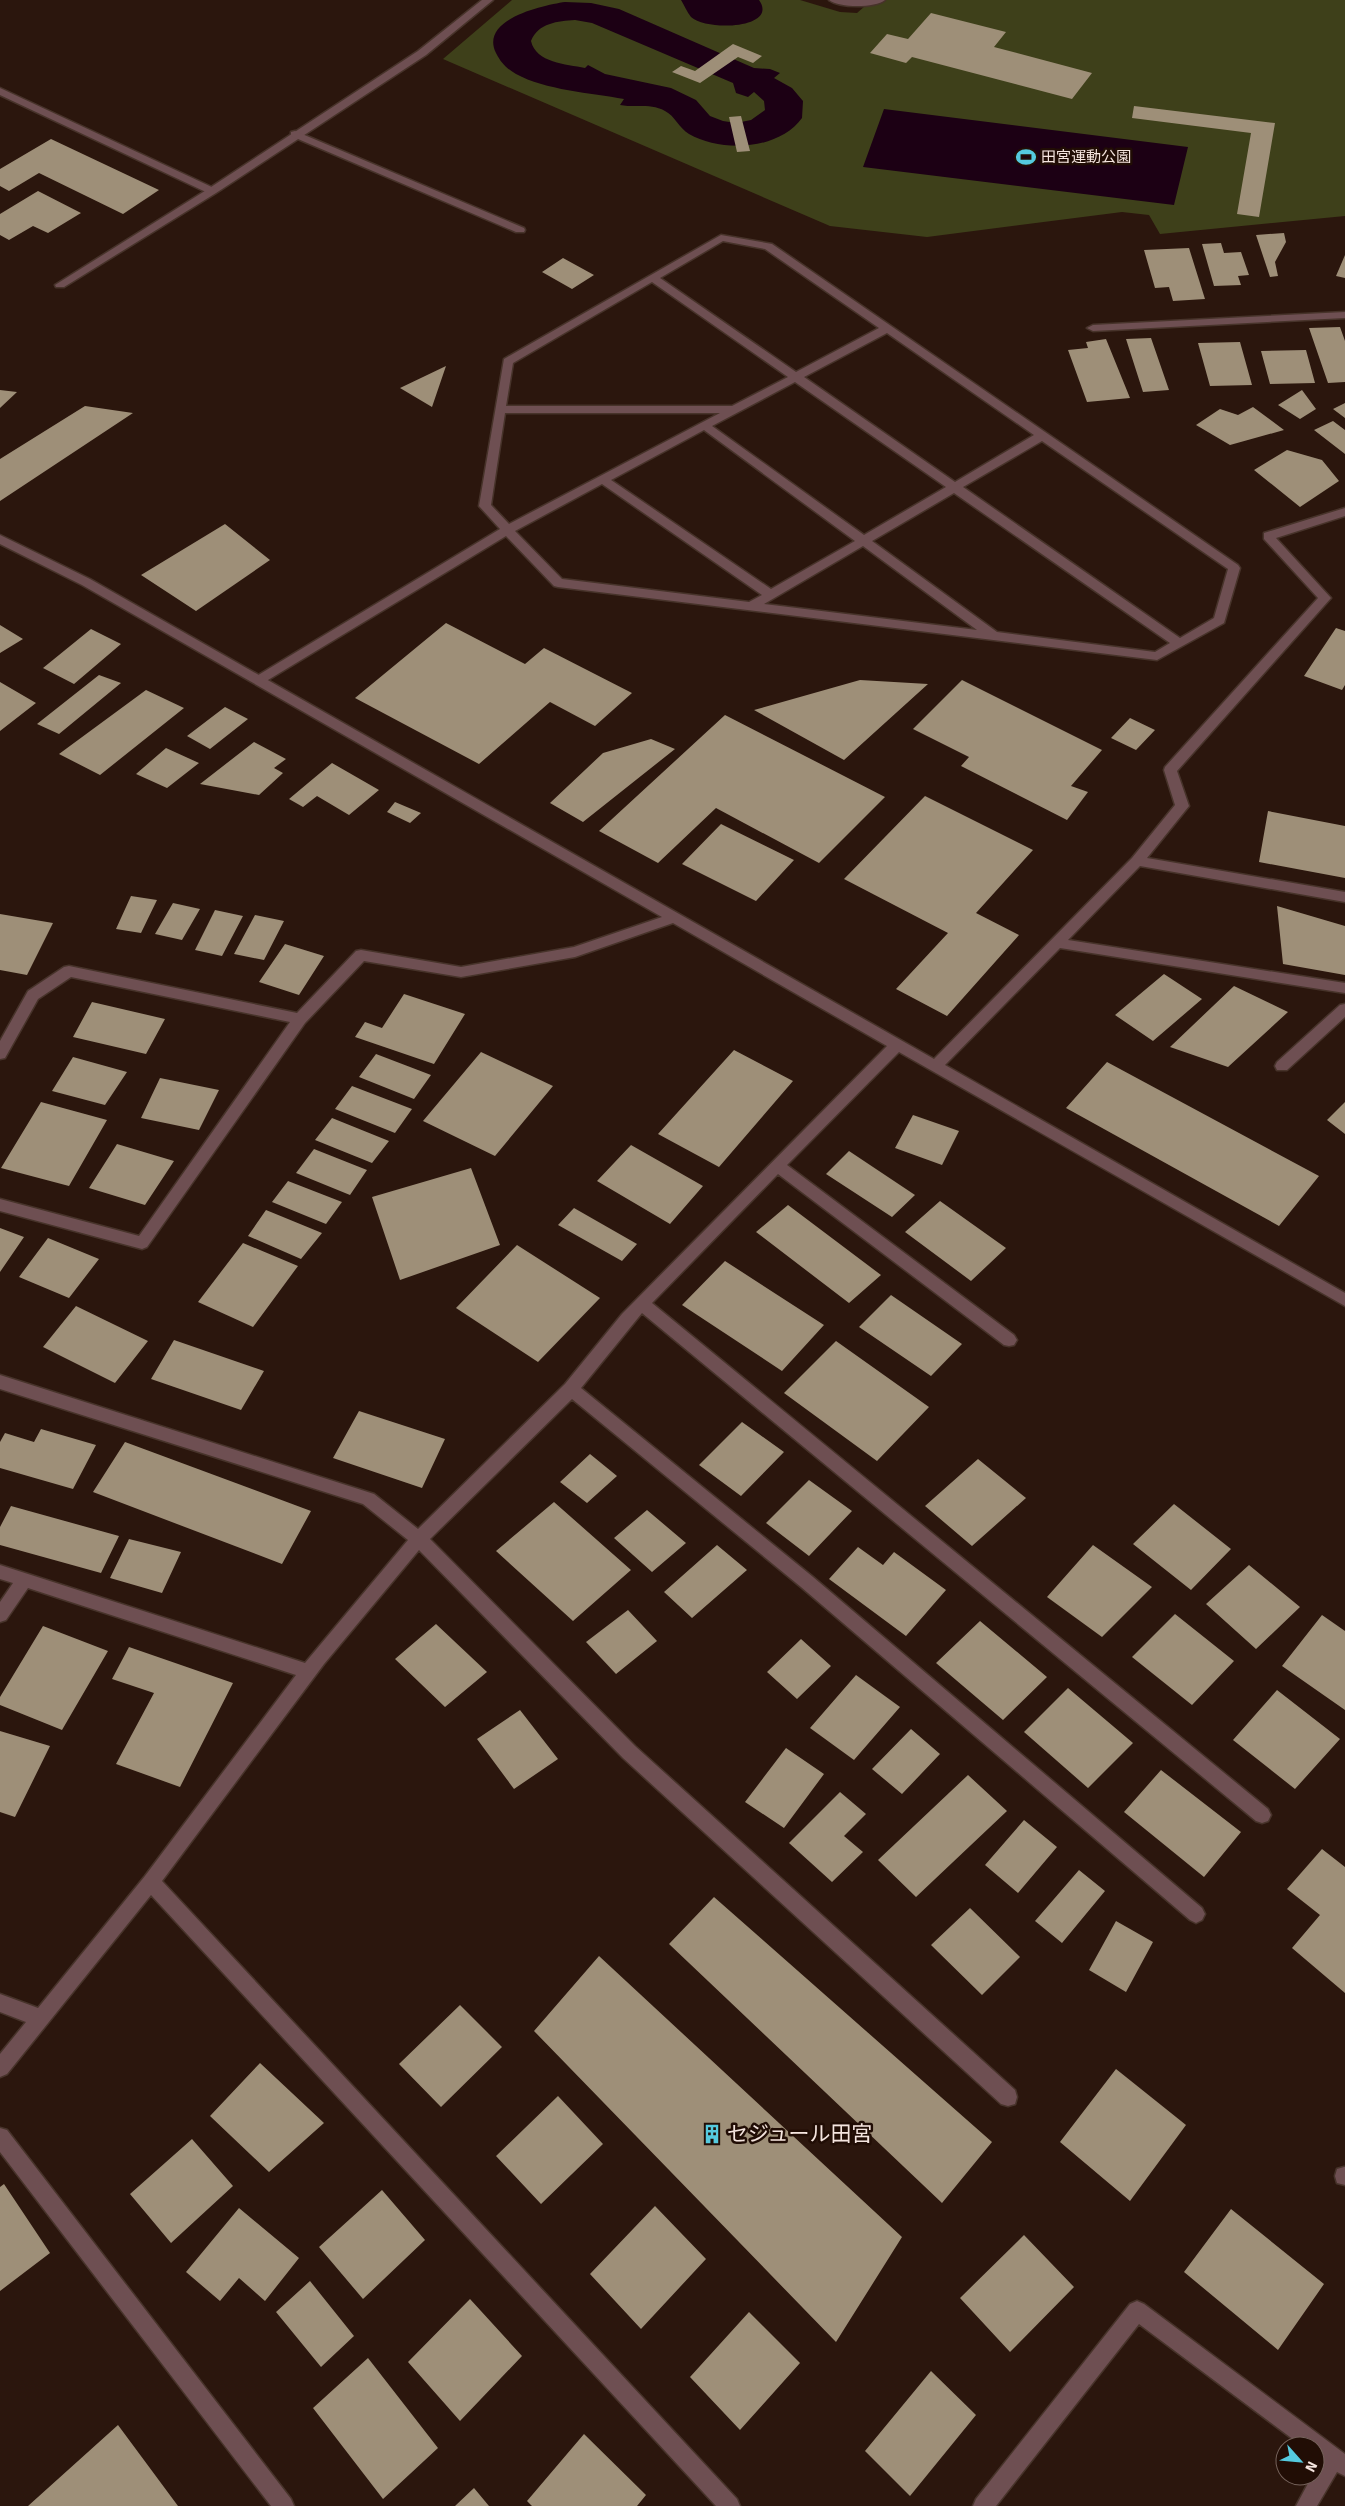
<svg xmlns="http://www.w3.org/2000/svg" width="1345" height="2506" font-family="Signika,'Noto Sans JP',sans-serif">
<rect width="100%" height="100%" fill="#2b160d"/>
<!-- green -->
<path fill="#3e401a" d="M 512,0 L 800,0 L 840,12 L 857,13 L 872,0 L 1345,0 L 1345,216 L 1160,234 L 1149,215 L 1122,212 L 927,237 L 830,226 L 443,59 Z"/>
<!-- water -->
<path fill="#1c0014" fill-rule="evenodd" d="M 681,0 L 759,0 C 779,28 708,32 691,17 C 687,12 684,5 681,0 Z
M 565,2 L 591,3 L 619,9 L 754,68 L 770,69 L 780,73 L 774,78 L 792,88 L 803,101 L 802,118 C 779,150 722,153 689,134 C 679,128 675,116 665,111 C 650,103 635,108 620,105 L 624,99 C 591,93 545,90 516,74 C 507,69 501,63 496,53 C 479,19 544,5 565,2 ZM 575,20 L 592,23 L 733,83 L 736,93 L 748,97 L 754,92 L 764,101 L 765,110 L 751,120 L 736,123 L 723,121 L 710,116 L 696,100 L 671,88 L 605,74 L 588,65 L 585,68 C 566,64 536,63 531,41 C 538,23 558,21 575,20 Z
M 884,109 L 1188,147 L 1174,205 L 863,167 Z"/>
<!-- building -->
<path fill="#9e8f78" d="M 931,13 L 1006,32 L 994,47 L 1092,73 L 1072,99 L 912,57 L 906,63 L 870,53 L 887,34 L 908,39 Z
M 733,44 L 762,56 L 753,63 L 738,57 L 700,83 L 672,72 L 681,66 L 695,71 Z
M 1134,106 L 1275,123 L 1259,217 L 1237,214 L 1251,133 L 1132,118 Z
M 741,116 L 750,151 L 737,152 L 729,117 Z
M 51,139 L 159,190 L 123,214 L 39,173 L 9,191 L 0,186 L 0,169 Z
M 38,191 L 81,213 L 48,233 L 33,226 L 9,240 L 0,235 L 0,214 Z
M 1284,233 L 1286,242 L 1275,262 L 1278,276 L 1270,277 L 1256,235 Z
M 1221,243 L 1224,253 L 1241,252 L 1249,275 L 1238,276 L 1241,285 L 1214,286 L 1202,244 Z
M 1189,248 L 1205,299 L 1173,301 L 1169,287 L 1155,288 L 1144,250 Z
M 1345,255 L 1345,278 L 1336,276 Z
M 563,258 L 594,275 L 572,289 L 542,272 Z
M 1340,327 L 1345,341 L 1345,382 L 1328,383 L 1309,328 Z
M 1151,338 L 1169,390 L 1143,392 L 1126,339 Z
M 1106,339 L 1130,398 L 1087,402 L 1068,350 L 1088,348 L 1086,342 Z
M 1240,342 L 1252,385 L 1210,386 L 1198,343 Z
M 1306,350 L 1315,383 L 1270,384 L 1261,351 Z
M 446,366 L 432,407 L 400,388 Z
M 0,390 L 17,392 L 0,408 Z
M 1302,390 L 1316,409 L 1300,419 L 1278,405 Z
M 1345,403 L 1345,418 L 1333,409 Z
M 85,406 L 133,413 L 0,501 L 0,459 Z
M 1253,407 L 1284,430 L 1230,445 L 1196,425 L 1220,409 L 1238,415 Z
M 1333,421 L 1345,430 L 1345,454 L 1314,430 Z
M 1287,450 L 1322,460 L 1339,481 L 1300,507 L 1254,470 Z
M 225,524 L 270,560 L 196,611 L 141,575 Z
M 446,623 L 525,664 L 544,648 L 632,693 L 595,726 L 550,702 L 479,764 L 355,698 Z
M 0,625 L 23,639 L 0,653 Z
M 1336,628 L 1345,631 L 1345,685 L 1342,690 L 1304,676 Z
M 91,629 L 121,644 L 74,684 L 43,668 Z
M 99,675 L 121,683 L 59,734 L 37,724 Z
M 860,680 L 928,684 L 844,760 L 754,710 Z
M 962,680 L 1102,750 L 1071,786 L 1088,792 L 1067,820 L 961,766 L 969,757 L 913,729 Z
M 0,682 L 36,703 L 0,731 Z
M 146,690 L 184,708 L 100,775 L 59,754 Z
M 225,707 L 248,719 L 210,749 L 187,736 Z
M 725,715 L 885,797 L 819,863 L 716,808 L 658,863 L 599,831 Z
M 1130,718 L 1155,730 L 1136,750 L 1111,738 Z
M 651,739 L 675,749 L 583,822 L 550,803 L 603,753 Z
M 254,742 L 286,759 L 274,768 L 283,773 L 259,795 L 200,784 Z
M 166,748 L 199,763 L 167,788 L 136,774 Z
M 332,763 L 379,790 L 349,815 L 317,796 L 303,807 L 289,799 Z
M 925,796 L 1033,850 L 976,913 L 1019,935 L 947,1016 L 896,989 L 948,933 L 844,879 Z
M 395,802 L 421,813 L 410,823 L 387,812 Z
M 1268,811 L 1345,826 L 1345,878 L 1259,862 Z
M 721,824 L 794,860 L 756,901 L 682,864 Z
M 131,896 L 157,900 L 141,933 L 116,929 Z
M 173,903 L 200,909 L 182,940 L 155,934 Z
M 1277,906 L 1345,926 L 1345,975 L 1283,964 Z
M 215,910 L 243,916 L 222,956 L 195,950 Z
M 0,914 L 53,923 L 27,975 L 0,970 Z
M 255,915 L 284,921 L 264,960 L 234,954 Z
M 285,944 L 324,956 L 299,995 L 259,982 Z
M 1164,974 L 1202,999 L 1153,1041 L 1115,1015 Z
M 1234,986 L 1288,1012 L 1228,1067 L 1170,1047 Z
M 404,994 L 465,1014 L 434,1064 L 355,1037 L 365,1022 L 382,1028 Z
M 92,1002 L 165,1019 L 146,1054 L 73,1037 Z
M 734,1050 L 793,1081 L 719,1167 L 658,1134 Z
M 481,1052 L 553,1086 L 495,1156 L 423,1121 Z
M 376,1054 L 431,1075 L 414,1099 L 359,1077 Z
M 73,1057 L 127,1072 L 105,1105 L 52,1091 Z
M 1107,1062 L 1319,1176 L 1279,1226 L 1066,1108 Z
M 160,1078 L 219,1090 L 199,1130 L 141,1118 Z
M 352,1086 L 412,1109 L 395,1133 L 335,1109 Z
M 41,1102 L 107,1120 L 69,1186 L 1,1168 Z
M 1345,1102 L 1345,1134 L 1327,1120 Z
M 913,1115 L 959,1131 L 942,1165 L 895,1148 Z
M 332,1118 L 389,1141 L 372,1163 L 315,1140 Z
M 117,1144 L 174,1161 L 145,1205 L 89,1188 Z
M 631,1145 L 703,1186 L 670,1224 L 597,1181 Z
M 314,1149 L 367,1170 L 350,1195 L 296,1173 Z
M 849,1151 L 915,1195 L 892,1217 L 826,1174 Z
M 471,1168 L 500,1245 L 400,1280 L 372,1197 Z
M 288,1181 L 342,1202 L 326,1224 L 272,1202 Z
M 940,1201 L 1006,1248 L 971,1281 L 905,1232 Z
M 788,1205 L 881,1275 L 849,1303 L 756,1232 Z
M 574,1208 L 637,1244 L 622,1261 L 558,1225 Z
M 266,1210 L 322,1233 L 301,1259 L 248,1236 Z
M 0,1228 L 24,1237 L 0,1272 Z
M 48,1238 L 99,1259 L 69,1298 L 19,1277 Z
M 243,1243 L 298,1266 L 253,1327 L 198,1302 Z
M 517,1245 L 600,1298 L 538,1362 L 456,1308 Z
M 725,1261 L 824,1325 L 782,1371 L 682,1305 Z
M 891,1295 L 962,1344 L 931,1376 L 859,1327 Z
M 76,1306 L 148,1341 L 115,1383 L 43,1347 Z
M 174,1340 L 264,1371 L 241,1410 L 151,1379 Z
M 836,1341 L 929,1407 L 877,1461 L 784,1393 Z
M 359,1411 L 445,1439 L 422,1488 L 333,1458 Z
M 742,1422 L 784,1452 L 741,1496 L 699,1465 Z
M 41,1429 L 96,1445 L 73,1489 L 0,1468 L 0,1442 L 5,1433 L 34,1442 Z
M 125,1442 L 311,1511 L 282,1564 L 93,1492 Z
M 590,1454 L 617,1476 L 587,1503 L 560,1482 Z
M 978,1459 L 1026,1498 L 972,1546 L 925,1506 Z
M 809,1480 L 852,1511 L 809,1556 L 766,1523 Z
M 554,1502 L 631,1570 L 573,1621 L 496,1551 Z
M 1174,1504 L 1231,1549 L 1191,1590 L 1133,1544 Z
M 11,1506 L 119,1536 L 101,1573 L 0,1545 L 0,1527 Z
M 647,1510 L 686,1543 L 652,1572 L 614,1538 Z
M 129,1539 L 181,1552 L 162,1593 L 110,1578 Z
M 717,1545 L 747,1570 L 692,1618 L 664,1592 Z
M 1093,1545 L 1152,1587 L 1102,1637 L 1047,1597 Z
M 858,1547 L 883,1565 L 894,1552 L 946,1590 L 906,1636 L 829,1579 Z
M 1249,1565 L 1300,1607 L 1256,1649 L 1206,1604 Z
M 628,1610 L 657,1641 L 616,1674 L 586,1642 Z
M 1175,1614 L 1234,1661 L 1192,1705 L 1132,1657 Z
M 1322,1615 L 1345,1631 L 1345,1710 L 1282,1666 Z
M 980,1621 L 1047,1677 L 1003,1720 L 936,1663 Z
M 436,1624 L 487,1672 L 445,1707 L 395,1659 Z
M 43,1626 L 108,1651 L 62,1730 L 0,1705 L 0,1697 Z
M 801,1639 L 831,1666 L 797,1699 L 767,1672 Z
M 129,1647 L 233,1683 L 180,1787 L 116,1764 L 154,1693 L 112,1679 Z
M 856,1675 L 900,1707 L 854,1760 L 810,1728 Z
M 1068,1688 L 1133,1743 L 1088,1788 L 1024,1732 Z
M 1277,1690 L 1340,1739 L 1295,1789 L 1233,1740 Z
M 520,1710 L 558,1759 L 514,1789 L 477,1739 Z
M 911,1729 L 940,1754 L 902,1794 L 872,1769 Z
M 0,1731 L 50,1746 L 15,1817 L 0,1812 Z
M 786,1748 L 824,1774 L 784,1828 L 745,1802 Z
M 1161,1770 L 1241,1832 L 1204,1877 L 1124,1812 Z
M 968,1775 L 1007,1811 L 916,1897 L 878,1860 Z
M 840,1792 L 866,1814 L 844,1836 L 863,1852 L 832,1882 L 789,1843 Z
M 1024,1820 L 1057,1847 L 1018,1893 L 985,1865 Z
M 1322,1849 L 1345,1867 L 1345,1993 L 1292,1948 L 1320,1915 L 1287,1889 Z
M 1079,1870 L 1105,1891 L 1062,1943 L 1035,1921 Z
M 714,1897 L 992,2142 L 942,2203 L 669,1944 Z
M 970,1908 L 1020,1957 L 982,1995 L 931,1945 Z
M 1116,1921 L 1153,1942 L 1126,1992 L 1089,1970 Z
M 599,1956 L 902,2237 L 836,2342 L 534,2031 Z
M 460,2005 L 502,2047 L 441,2107 L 399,2064 Z
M 260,2063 L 324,2123 L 269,2172 L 210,2116 Z
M 1116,2069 L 1186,2125 L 1130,2201 L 1060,2142 Z
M 558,2096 L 603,2144 L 541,2204 L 496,2156 Z
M 192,2139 L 233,2186 L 171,2243 L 130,2194 Z
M 4,2184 L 50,2253 L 0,2291 L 0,2187 Z
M 382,2190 L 425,2240 L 363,2299 L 319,2247 Z
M 655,2206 L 706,2259 L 641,2329 L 590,2274 Z
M 239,2208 L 299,2258 L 265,2301 L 239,2278 L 220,2301 L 186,2272 Z
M 1231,2209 L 1324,2284 L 1278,2350 L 1184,2272 Z
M 1024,2235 L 1074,2287 L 1010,2352 L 960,2298 Z
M 310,2281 L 354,2336 L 321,2367 L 276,2312 Z
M 470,2299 L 522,2356 L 460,2421 L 408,2362 Z
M 749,2312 L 800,2363 L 740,2430 L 690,2377 Z
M 368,2358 L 438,2448 L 383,2499 L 313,2408 Z
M 931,2371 L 976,2415 L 910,2496 L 865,2451 Z
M 118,2425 L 178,2506 L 28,2506 Z
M 584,2434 L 646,2495 L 637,2506 L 532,2506 L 527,2501 Z
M 474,2488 L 489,2506 L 455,2506 Z"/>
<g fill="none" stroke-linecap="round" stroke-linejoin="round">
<defs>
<path id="lane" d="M 482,0 L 493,0 L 426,55 L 216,193 L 64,287 L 56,287 L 55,285 L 208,189 L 418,51 Z
M 829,0 L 885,0 C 875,8 840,8 829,0 Z
M 721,235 L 772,244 L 1238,565 L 1240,568 L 1224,623 L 1157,660 L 558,587 L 554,586 L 506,536 L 263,683 L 255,683 L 253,680 L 255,677 L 500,529 L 479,506 L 504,359 ZM 723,241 L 765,249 L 879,328 L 796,372 L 660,278 ZM 652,282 L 788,377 L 732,406 L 506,406 L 513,363 ZM 887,333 L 1034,435 L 955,482 L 804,377 ZM 795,382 L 946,487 L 864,535 L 712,426 ZM 505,413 L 720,413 L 509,524 L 491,505 ZM 704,430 L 855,541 L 771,589 L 611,480 ZM 1042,441 L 1228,569 L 1214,618 L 1180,638 L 963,487 ZM 602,484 L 762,595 L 749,602 L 562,579 L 515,531 ZM 954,493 L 1170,643 L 1155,652 L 997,632 L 872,541 ZM 863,546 L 977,630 L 764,604 Z"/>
<path id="street" d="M 0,88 L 216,189 L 217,191 L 212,194 L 208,193 L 0,95 Z
M 295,131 L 524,228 L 525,230 L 524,232 L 516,232 L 291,136 L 291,132 Z
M 1345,312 L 1345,318 L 1093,331 L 1087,328 L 1093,325 Z
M 1345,508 L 1345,516 L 1276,538 L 1331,598 L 1177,771 L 1189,806 L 1147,858 L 1345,892 L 1345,902 L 1140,866 L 1068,940 L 1345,983 L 1345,993 L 1060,948 L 945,1065 L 1345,1293 L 1345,1306 L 899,1052 L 787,1165 L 1014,1335 L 1017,1340 L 1014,1345 L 1009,1346 L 1004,1345 L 778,1174 L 652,1303 L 1268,1809 L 1271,1815 L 1268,1821 L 1262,1823 L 1256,1821 L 642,1313 L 581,1388 L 813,1577 L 1202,1908 L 1205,1914 L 1202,1920 L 1196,1923 L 1190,1920 L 801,1587 L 572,1399 L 430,1539 L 635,1746 L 1015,2090 L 1017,2097 L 1015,2104 L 1008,2106 L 1001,2104 L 623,1758 L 419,1550 L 324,1664 L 162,1881 L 737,2499 L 740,2506 L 716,2506 L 151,1895 L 7,2074 L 0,2077 L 0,2054 L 26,2022 L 0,2012 L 0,1994 L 38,2008 L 145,1876 L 296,1675 L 28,1588 L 6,1620 L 0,1622 L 0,1602 L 13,1583 L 0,1579 L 0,1565 L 305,1663 L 408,1540 L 363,1504 L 0,1389 L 0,1375 L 374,1494 L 418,1529 L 565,1384 L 622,1314 L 887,1046 L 673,923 L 575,957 L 461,977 L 364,961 L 305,1023 L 147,1247 L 142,1249 L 0,1211 L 0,1199 L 139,1236 L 290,1022 L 71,977 L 38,999 L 5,1058 L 0,1059 L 0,1041 L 28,991 L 64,967 L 69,966 L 297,1013 L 356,951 L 361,950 L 461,967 L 574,947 L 662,917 L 82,585 L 0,544 L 0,535 L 90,579 L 934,1059 L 1132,858 L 1175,805 L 1164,770 L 1165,767 L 1318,598 L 1264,539 L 1264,533 Z
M 1345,1004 L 1345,1017 L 1287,1070 L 1277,1070 L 1275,1066 L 1277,1062 L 1340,1005 Z
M 0,2128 L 7,2130 L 291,2499 L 294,2506 L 271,2506 L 0,2152 Z
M 1344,2167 L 1345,2167 L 1345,2185 L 1337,2183 L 1335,2176 L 1337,2169 Z
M 1137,2301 L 1144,2304 L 1345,2454 L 1345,2476 L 1337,2472 L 1317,2506 L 1296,2506 L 1312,2476 L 1315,2476 L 1315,2471 L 1321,2460 L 1315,2456 L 1315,2446 L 1302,2446 L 1139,2324 L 996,2506 L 973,2506 L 976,2499 L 1130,2304 Z"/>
</defs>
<!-- lane casing -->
<use href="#lane" stroke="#47332a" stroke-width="3"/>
<!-- street casing -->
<use href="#street" stroke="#47332a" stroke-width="3"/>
<!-- lane -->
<use href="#lane" fill="#6e4f52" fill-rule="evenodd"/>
<!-- street -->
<use href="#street" fill="#6e4f52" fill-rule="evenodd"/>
</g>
<!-- icons -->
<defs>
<symbol id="stadium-bare" viewBox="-9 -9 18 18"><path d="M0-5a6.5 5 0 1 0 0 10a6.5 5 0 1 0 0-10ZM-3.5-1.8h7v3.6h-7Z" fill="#55cadf" stroke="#210d05" stroke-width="2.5" paint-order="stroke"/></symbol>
<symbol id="building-bare" viewBox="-9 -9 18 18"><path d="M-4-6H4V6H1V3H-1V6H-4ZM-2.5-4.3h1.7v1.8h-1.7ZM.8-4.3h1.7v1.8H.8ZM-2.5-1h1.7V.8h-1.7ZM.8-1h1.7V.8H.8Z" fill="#55cadf" stroke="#210d05" stroke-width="2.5" paint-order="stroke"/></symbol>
</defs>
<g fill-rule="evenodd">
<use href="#stadium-bare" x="1012" y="143" width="28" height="28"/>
<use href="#building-bare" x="698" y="2120" width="28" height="28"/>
</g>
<g text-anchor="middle" stroke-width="5" stroke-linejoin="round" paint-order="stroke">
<!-- far-poi labels -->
<g font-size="15" fill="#f5e5df" stroke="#210d05" text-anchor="start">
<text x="1041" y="162">田宮運動公園</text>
</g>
<!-- near-poi labels -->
<g font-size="21" fill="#f5e5df" stroke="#210d05" text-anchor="start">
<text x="727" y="2141">セジュール田宮</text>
</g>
</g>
<!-- north arrow -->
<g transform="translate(1300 2461) rotate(117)"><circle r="24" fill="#210d05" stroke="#76635c"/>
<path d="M0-4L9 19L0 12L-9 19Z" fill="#55cadf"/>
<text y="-8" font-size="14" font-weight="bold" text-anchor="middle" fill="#f5e5df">N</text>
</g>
</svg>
